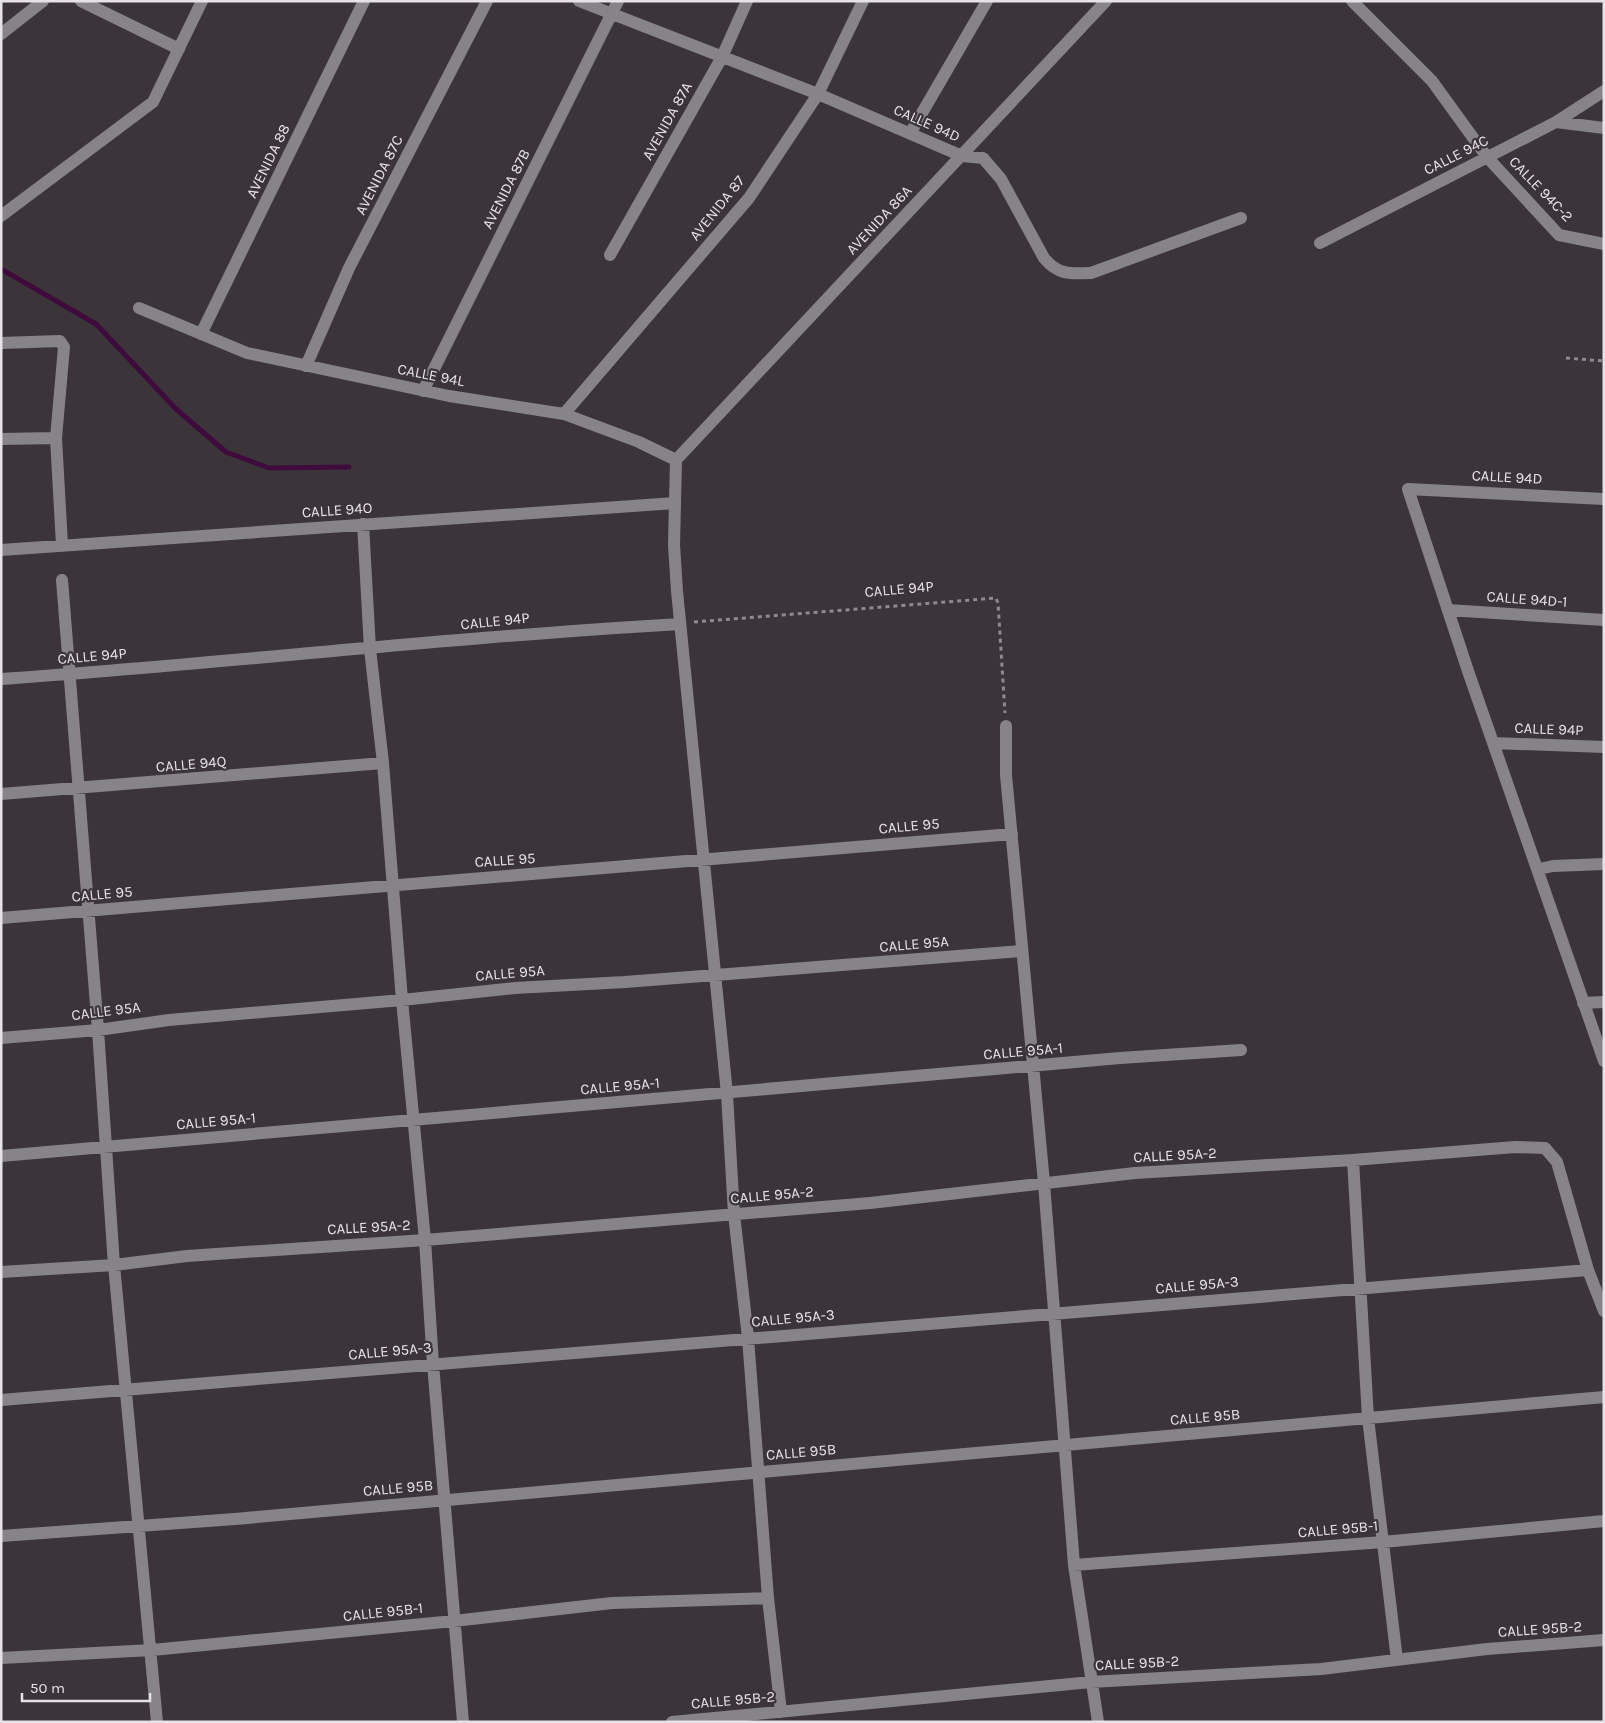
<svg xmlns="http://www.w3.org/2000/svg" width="1605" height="1723" font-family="Karla,sans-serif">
<rect width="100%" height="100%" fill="#3b353a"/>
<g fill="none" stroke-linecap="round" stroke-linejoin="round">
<!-- stream -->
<path stroke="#3f0a3c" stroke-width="5" d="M 1,269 L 96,324 L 176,409 L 226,452 L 269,468 L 349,467"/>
<!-- path -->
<path stroke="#8e8a8e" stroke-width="3" stroke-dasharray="4 4" stroke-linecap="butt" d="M 1566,358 L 1604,361
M 694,622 L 996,598 L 998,603 L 1005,713"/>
<!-- minor -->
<path stroke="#878487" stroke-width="12" d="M 81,1 L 179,49
M 579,1 L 818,94 L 962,156 L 983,158 L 1001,179 L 1044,258 C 1058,275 1070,274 1091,273 L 1241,218
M 1352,1 L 1432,81 L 1487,157 L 1559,235 L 1604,244
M 1,34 L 43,1
M 1556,122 L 1604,128
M 911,132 L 987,1
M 1,216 L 153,102 L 202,1
M 1320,243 L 1556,122 L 1604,91
M 610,255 L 722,57 L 747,1
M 139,308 L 247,353 L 449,396 L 564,414 L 639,442 L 676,460 L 674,545 L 677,591 L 727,1094 L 734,1214 L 748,1338 L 768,1598 L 781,1712
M 201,334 L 364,1
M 1,343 L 60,341 L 64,347 L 56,438 L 62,545
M 306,366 L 349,268 L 487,1
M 423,391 L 618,1
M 564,414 L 749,198 L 818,94 L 863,1
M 1,439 L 56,438
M 676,460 L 1106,1
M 1604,499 L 1408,489 L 1468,671 L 1604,1061
M 363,524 L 370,649 L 383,763 L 402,1000 L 425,1240 L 433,1364 L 463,1722
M 1,550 L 675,503
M 62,580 L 98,1030 L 114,1265 L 157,1722
M 1448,610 L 1604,620
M 1,679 C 228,663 453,637 680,624
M 1006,726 L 1006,775 L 1044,1183 L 1074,1565 L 1098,1722
M 1493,743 L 1604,747
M 1,794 L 383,763
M 1539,869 L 1553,866 L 1604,864
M 1,918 L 1012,834
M 1583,1003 L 1604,1002
M 1,1038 L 98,1030 L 169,1020 L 402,1000 L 515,988 L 625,982 L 1022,951
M 1,1156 L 1120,1058 L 1241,1050
M 1353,1160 L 1368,1418 L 1397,1660
M 1,1272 L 114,1265 L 187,1256 L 425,1240 L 870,1203 L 1135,1173 L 1353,1160 L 1515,1147 L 1545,1148 L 1557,1162 L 1588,1270 L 1604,1311
M 1,1400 L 1588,1270
M 1,1536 L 235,1519 L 1604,1397
M 1074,1565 L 1383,1542 L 1604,1521
M 1,1658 L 152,1650 L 454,1621 L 612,1603 L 768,1598
M 672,1722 L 1091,1682 L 1321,1669 L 1487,1649 L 1604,1640"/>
</g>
<g text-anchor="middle" stroke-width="4.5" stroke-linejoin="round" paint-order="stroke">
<!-- street labels -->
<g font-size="15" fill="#e6e3e6" stroke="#3b353a">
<text transform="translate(667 121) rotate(-61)" y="5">AVENIDA 87A</text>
<text transform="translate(927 123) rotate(24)" y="5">CALLE 94D</text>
<text transform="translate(1456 155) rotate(-27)" y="5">CALLE 94C</text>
<text transform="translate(268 161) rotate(-64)" y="5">AVENIDA 88</text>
<text transform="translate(379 175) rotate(-63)" y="5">AVENIDA 87C</text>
<text transform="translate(506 189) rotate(-63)" y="5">AVENIDA 87B</text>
<text transform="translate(1541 189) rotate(46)" y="5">CALLE 94C-2</text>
<text transform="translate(717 208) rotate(-51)" y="5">AVENIDA 87</text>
<text transform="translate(879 220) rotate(-47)" y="5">AVENIDA 86A</text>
<text transform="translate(431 375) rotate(11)" y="5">CALLE 94L</text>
<text transform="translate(1507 477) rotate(3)" y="5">CALLE 94D</text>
<text transform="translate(337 510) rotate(-4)" y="5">CALLE 94O</text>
<text transform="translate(899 589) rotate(-5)" y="5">CALLE 94P</text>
<text transform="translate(1527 599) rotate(4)" y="5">CALLE 94D-1</text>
<text transform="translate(495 621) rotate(-6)" y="5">CALLE 94P</text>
<text transform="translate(92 656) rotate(-5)" y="5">CALLE 94P</text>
<text transform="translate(1549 729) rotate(2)" y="5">CALLE 94P</text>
<text transform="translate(191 764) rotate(-5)" y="5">CALLE 94Q</text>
<text transform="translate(909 826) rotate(-5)" y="5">CALLE 95</text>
<text transform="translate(505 860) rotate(-4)" y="5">CALLE 95</text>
<text transform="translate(102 894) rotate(-5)" y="5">CALLE 95</text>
<text transform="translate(914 944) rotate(-5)" y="5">CALLE 95A</text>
<text transform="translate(510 973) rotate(-5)" y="5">CALLE 95A</text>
<text transform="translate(106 1011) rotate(-7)" y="5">CALLE 95A</text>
<text transform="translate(1023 1051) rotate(-5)" y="5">CALLE 95A-1</text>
<text transform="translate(620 1086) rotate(-5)" y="5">CALLE 95A-1</text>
<text transform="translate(216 1121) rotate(-5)" y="5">CALLE 95A-1</text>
<text transform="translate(1175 1155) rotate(-3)" y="5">CALLE 95A-2</text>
<text transform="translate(772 1195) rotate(-5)" y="5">CALLE 95A-2</text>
<text transform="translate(369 1227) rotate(-3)" y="5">CALLE 95A-2</text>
<text transform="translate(1197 1285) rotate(-5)" y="5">CALLE 95A-3</text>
<text transform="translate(793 1318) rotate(-5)" y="5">CALLE 95A-3</text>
<text transform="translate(390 1351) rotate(-5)" y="5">CALLE 95A-3</text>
<text transform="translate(1205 1417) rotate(-5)" y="5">CALLE 95B</text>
<text transform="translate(801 1452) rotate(-5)" y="5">CALLE 95B</text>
<text transform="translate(398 1488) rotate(-5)" y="5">CALLE 95B</text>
<text transform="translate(1338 1529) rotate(-5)" y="5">CALLE 95B-1</text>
<text transform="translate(383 1612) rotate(-6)" y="5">CALLE 95B-1</text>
<text transform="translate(1540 1629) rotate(-4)" y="5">CALLE 95B-2</text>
<text transform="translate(1137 1663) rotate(-3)" y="5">CALLE 95B-2</text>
<text transform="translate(733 1700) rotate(-5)" y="5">CALLE 95B-2</text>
</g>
</g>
<!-- border -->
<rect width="1605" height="1723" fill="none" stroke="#e6e3e6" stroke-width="5"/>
<!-- scale -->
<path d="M22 1693v8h128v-8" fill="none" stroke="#e6e3e6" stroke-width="2.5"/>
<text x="30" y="1693" font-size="15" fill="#e6e3e6" stroke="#3b353a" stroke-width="4" paint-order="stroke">50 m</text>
</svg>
